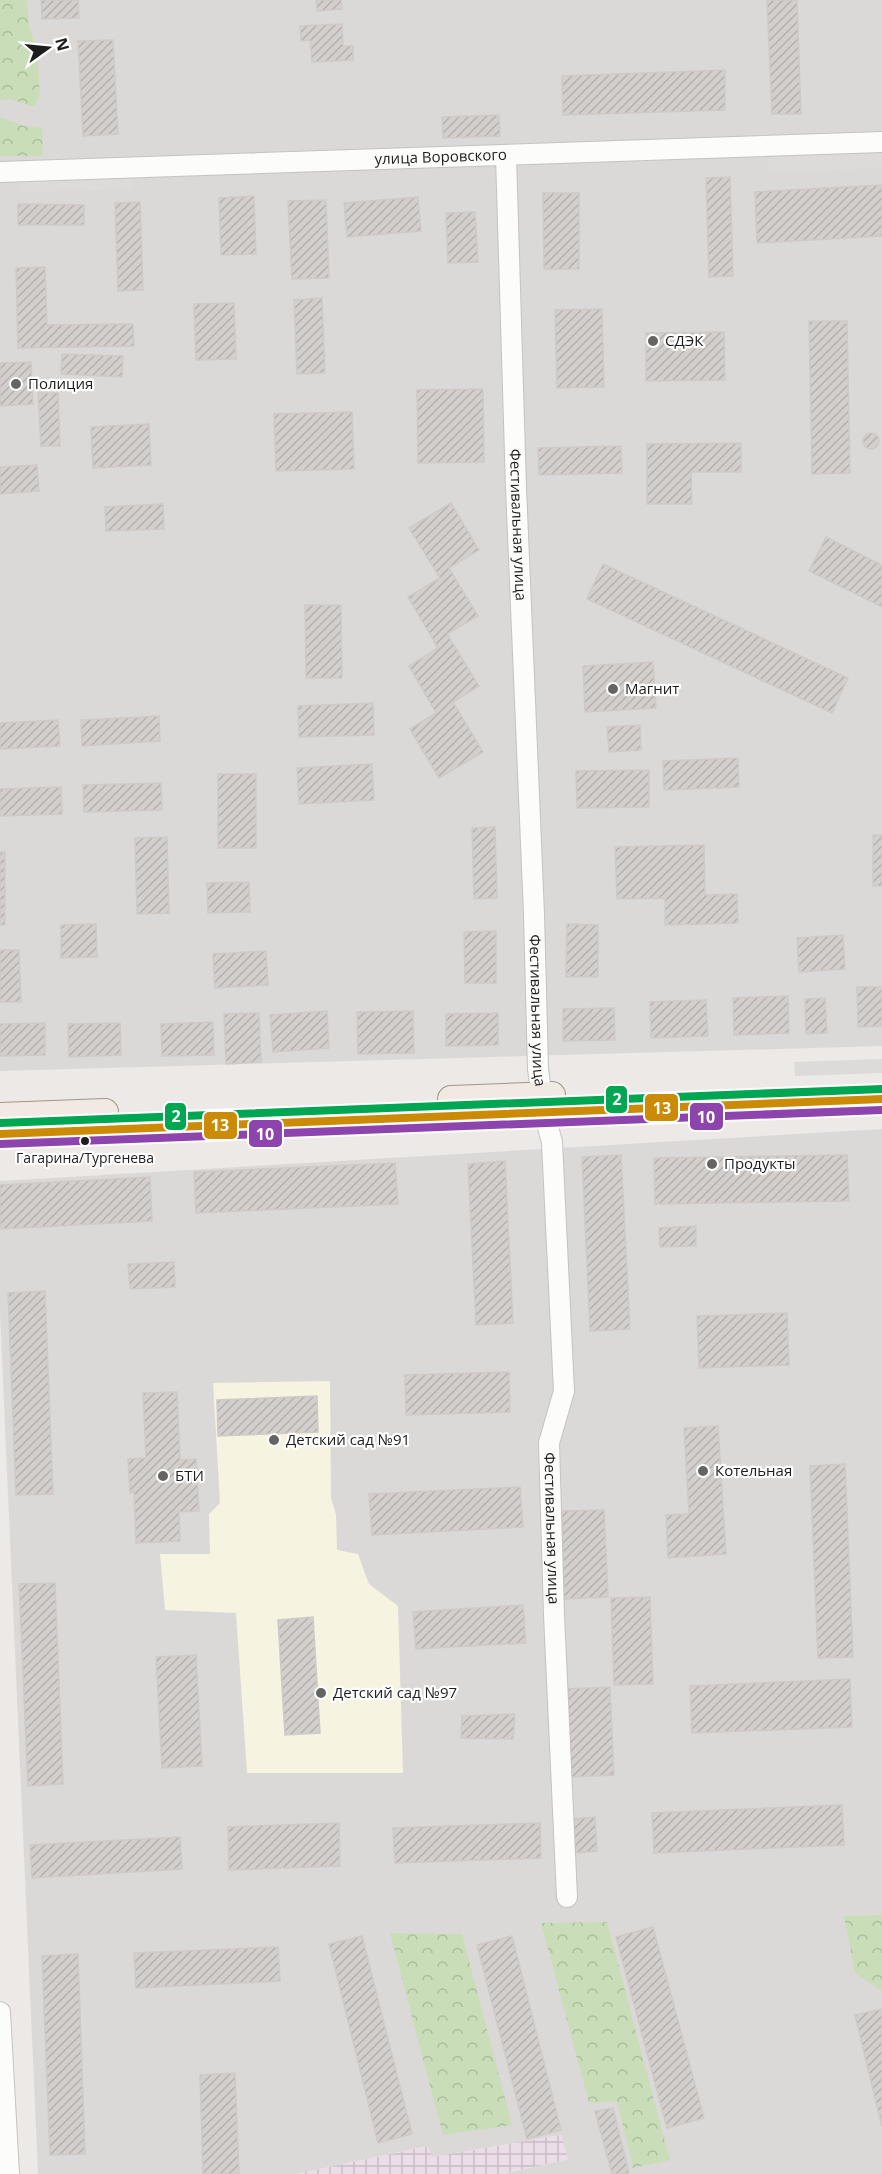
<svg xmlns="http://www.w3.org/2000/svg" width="882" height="2174" font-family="'Open Sans',sans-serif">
<defs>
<pattern id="industrial-grid" width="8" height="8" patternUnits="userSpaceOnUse" patternTransform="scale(1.5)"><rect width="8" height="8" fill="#eadde7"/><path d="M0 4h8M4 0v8" fill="none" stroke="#c8bdc6"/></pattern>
<pattern id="forest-crowns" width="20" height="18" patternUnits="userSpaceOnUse" patternTransform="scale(1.5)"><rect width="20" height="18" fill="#c9ddb8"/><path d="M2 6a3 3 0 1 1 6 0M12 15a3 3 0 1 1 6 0" fill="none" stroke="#acbd9e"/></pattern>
<pattern id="building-hatch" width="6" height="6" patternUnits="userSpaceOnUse" patternTransform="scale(1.5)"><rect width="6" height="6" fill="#d3cfcc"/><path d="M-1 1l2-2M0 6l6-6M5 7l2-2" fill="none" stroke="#b5b1af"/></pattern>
</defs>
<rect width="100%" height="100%" fill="#ece9e6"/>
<!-- residential -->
<path fill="#dbd9d7" d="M 0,0 L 882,0 L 882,1046 L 0,1071 Z
M 882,1129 L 882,2174 L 502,2174 L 568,2159 L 561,2135 L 432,2157 L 427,2146 L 297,2174 L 38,2174 L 0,1313 L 0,1181 Z"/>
<!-- industrial -->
<path fill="url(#industrial-grid)" d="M 561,2135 L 568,2159 L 502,2174 L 297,2174 L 428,2146 L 432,2157 Z"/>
<!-- education -->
<path fill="#f6f3e0" d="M 330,1381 L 331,1498 L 336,1515 L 337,1550 L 358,1554 L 369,1584 L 398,1606 L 403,1773 L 247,1773 L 236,1613 L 165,1610 L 160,1554 L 210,1554 L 209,1514 L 220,1503 L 213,1383 Z"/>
<!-- forest -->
<path fill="url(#forest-crowns)" d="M 0,0 L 27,0 L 29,26 L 37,50 L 40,95 L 34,107 L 10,99 L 0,100 Z
M 0,117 L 24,126 L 42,128 L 43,156 L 0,156 Z
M 882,1915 L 882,1991 L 855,1973 L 844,1916 Z
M 607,1922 L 670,2160 L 633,2168 L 617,2101 L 589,2103 L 541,1923 Z
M 390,1933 L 462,1934 L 512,2125 L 443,2135 Z"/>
<!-- parking -->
<path fill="#dcdbd9" d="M 882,142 L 882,168 L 768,173 L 767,147 Z
M 133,175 L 134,189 L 19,192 L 20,180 Z
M 882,1059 L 882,1073 L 795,1076 L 794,1062 Z"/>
<!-- building -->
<path fill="url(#building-hatch)" stroke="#d0cac7" stroke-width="1.5" d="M 41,0 L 78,0 L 79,18 L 42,19 Z
M 316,0 L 341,0 L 342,9 L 317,11 Z
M 767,0 L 797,0 L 801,114 L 772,114 Z
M 342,24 L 343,46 L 353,46 L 353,60 L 312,62 L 310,40 L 301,41 L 300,26 Z
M 113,40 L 118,134 L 83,136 L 78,41 Z
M 725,70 L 725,110 L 563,115 L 562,76 Z
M 499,115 L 500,136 L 443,138 L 442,117 Z
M 730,177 L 733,276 L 709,277 L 706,178 Z
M 882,185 L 882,236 L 757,243 L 755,192 Z
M 543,193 L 579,193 L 579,269 L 544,269 Z
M 254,196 L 256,254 L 221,255 L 219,198 Z
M 418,197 L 421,231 L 347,237 L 344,203 Z
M 326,200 L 329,278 L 292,279 L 288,201 Z
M 140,202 L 143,290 L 118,291 L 115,203 Z
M 18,204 L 84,205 L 84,225 L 18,225 Z
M 475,212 L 478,262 L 448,263 L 446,213 Z
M 45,267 L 47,325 L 133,324 L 134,346 L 18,348 L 16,268 Z
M 322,298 L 325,373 L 297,374 L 294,300 Z
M 234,303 L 236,359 L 196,360 L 194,304 Z
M 602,309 L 604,387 L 557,388 L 555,310 Z
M 809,321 L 847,321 L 850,473 L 812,474 Z
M 724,332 L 725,380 L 646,381 L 646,333 Z
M 62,354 L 123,356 L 122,377 L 61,374 Z
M 31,362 L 33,404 L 0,406 L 0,363 Z
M 483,389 L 484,462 L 418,463 L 417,390 Z
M 38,393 L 58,393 L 60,446 L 41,446 Z
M 352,412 L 354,469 L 276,471 L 274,414 Z
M 149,424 L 151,465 L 93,468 L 91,427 Z
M863 441a8 8 0 1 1 16 0a8 8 0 1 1-16 0Z
M 741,443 L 741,472 L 691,472 L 692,504 L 647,504 L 647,444 Z
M 621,446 L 622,473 L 539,475 L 538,448 Z
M 37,465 L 39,491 L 0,494 L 0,467 Z
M 451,503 L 479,550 L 449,568 L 478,616 L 447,634 L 479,686 L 453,702 L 483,752 L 439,778 L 410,729 L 436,713 L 409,666 L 438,648 L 408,597 L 440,578 L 409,528 Z
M 163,504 L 164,529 L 106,531 L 105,507 Z
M 826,537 L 882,565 L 882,607 L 809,571 Z
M 603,564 L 848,678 L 832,713 L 587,599 Z
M 305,605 L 341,605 L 342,678 L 306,678 Z
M 653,662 L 656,708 L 585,712 L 583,666 Z
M 373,703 L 374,735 L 299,737 L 298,706 Z
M 159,716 L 160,741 L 82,746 L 81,720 Z
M 58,720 L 60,746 L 0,749 L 0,723 Z
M 640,725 L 641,750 L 609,752 L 607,727 Z
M 738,758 L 739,787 L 664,790 L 663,761 Z
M 372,764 L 374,800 L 299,804 L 297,768 Z
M 649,770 L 649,807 L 577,808 L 576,771 Z
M 218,774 L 256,774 L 256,848 L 218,848 Z
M 161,783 L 162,810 L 84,812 L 83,785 Z
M 61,787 L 62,814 L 0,816 L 0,789 Z
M 495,827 L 497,898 L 474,899 L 472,828 Z
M 873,835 L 882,835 L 882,886 L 873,886 Z
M 167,837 L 169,913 L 137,914 L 135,838 Z
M 704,845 L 705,895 L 737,894 L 738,923 L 665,925 L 665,898 L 617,899 L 615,847 Z
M 0,852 L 5,852 L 5,925 L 0,925 Z
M 249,882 L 250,912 L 208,913 L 207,883 Z
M 96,924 L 97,957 L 61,958 L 61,925 Z
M 567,924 L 598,925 L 598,977 L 566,977 Z
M 496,931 L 496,983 L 465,983 L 464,932 Z
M 843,935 L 845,969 L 799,972 L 797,938 Z
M 0,950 L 19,950 L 21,1002 L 0,1002 Z
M 266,951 L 268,985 L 215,988 L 213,954 Z
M 857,987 L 882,987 L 882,1026 L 858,1027 Z
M 788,996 L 789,1033 L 734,1035 L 733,998 Z
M 825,998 L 827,1033 L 806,1034 L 805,999 Z
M 706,1000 L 708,1036 L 651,1038 L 650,1002 Z
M 614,1008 L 615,1040 L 563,1041 L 563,1009 Z
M 327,1011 L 329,1048 L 273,1052 L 270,1015 Z
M 413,1011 L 414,1053 L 358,1054 L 357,1012 Z
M 259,1013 L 261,1062 L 226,1064 L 224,1014 Z
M 498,1013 L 498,1045 L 446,1046 L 446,1014 Z
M 213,1022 L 214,1055 L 162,1056 L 161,1024 Z
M 45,1023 L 45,1055 L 0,1056 L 0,1024 Z
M 120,1023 L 121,1055 L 69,1057 L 68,1024 Z
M 621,1155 L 630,1329 L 590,1331 L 582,1157 Z
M 847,1155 L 849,1201 L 655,1204 L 654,1158 Z
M 505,1161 L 513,1323 L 476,1325 L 468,1164 Z
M 395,1163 L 398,1204 L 196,1213 L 194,1172 Z
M 150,1177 L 152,1221 L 0,1229 L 0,1185 Z
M 696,1226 L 696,1246 L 660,1247 L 659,1228 Z
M 174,1262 L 175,1287 L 130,1289 L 128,1264 Z
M 45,1291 L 53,1494 L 16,1495 L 8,1293 Z
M 787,1313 L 789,1365 L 699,1368 L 697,1316 Z
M 509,1372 L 510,1412 L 406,1415 L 405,1375 Z
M 177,1392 L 180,1460 L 196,1459 L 199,1511 L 179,1512 L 180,1541 L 136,1543 L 134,1492 L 130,1493 L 128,1459 L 146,1458 L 143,1393 Z
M 317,1396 L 318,1432 L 218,1436 L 217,1400 Z
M 718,1426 L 726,1554 L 668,1558 L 666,1515 L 689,1514 L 684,1428 Z
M 845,1464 L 853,1657 L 818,1658 L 810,1466 Z
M 520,1487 L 523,1527 L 372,1535 L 369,1494 Z
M 604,1510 L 608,1597 L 564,1599 L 562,1511 Z
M 55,1583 L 63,1784 L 28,1786 L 19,1584 Z
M 650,1597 L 653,1684 L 614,1685 L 611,1598 Z
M 523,1605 L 526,1643 L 416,1649 L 413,1612 Z
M 313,1617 L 320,1733 L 285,1735 L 278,1620 Z
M 196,1655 L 202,1766 L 162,1768 L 156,1657 Z
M 850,1679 L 852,1727 L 692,1733 L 690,1686 Z
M 610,1687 L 614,1775 L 571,1777 L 567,1689 Z
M 515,1714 L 513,1739 L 461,1738 L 462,1716 Z
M 842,1805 L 844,1845 L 654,1853 L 652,1813 Z
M 595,1817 L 597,1851 L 574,1853 L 573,1819 Z
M 339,1823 L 340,1866 L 229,1870 L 228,1827 Z
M 540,1823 L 541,1858 L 395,1863 L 393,1828 Z
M 180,1837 L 182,1869 L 32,1878 L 30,1845 Z
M 653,1927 L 704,2118 L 667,2128 L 616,1937 Z
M 362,1936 L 412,2134 L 378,2143 L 329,1944 Z
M 512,1936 L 561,2130 L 527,2139 L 477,1945 Z
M 278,1947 L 280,1981 L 136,1988 L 134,1953 Z
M 78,1954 L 85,2154 L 50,2155 L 42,1956 Z
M 882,2009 L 882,2127 L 855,2015 Z
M 235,2073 L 239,2174 L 203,2174 L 200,2075 Z
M 613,2108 L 629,2173 L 623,2174 L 612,2174 L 595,2111 Z"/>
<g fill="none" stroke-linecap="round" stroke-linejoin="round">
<defs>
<g id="minor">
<path id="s1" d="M 506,156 L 516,488 L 534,914 L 538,1069 L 544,1113 L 552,1142 L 564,1391 L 549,1443 L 554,1615 L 567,1897"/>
<path id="s2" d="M 0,172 L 882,142"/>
<path d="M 0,2012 L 9,2174"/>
</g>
<path id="major" d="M 451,1099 L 552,1095
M 0,1116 L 105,1112
M 0,1134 L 882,1099"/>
</defs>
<!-- minor casing -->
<use href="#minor" stroke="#c4c3c2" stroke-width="22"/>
<!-- major casing -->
<use href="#major" stroke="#a29482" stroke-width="28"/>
<!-- minor -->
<use href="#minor" stroke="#fcfcfb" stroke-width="20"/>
<!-- major -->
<use href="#major" stroke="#f0eae3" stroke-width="26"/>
<defs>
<path id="bus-1" d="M 0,1134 L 882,1099"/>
<path id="bus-2" d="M 0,1144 L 882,1110"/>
<path id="bus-3" d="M 0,1123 L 882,1089"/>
</defs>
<!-- bus-1 casing -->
<use href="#bus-1" stroke="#fff" stroke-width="12"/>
<!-- bus-2 casing -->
<use href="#bus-2" stroke="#fff" stroke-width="12"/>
<!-- bus-3 casing -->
<use href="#bus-3" stroke="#fff" stroke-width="12"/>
<!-- bus-1 -->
<use href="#bus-1" stroke="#cb8b06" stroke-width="8"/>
<!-- bus-2 -->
<use href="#bus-2" stroke="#8e44ad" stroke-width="8"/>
<!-- bus-3 -->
<use href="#bus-3" stroke="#00a651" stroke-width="8"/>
</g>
<!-- markers -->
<g fill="#656463" stroke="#fff" stroke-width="2">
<circle cx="653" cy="341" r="6"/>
<circle cx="16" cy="384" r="6"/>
<circle cx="613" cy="689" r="6"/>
<circle cx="712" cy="1164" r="6"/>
<circle cx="274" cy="1440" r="6"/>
<circle cx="703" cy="1471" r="6"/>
<circle cx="163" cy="1476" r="6"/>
<circle cx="321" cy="1693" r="6"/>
</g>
<circle fill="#1d1d1d" stroke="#fff" stroke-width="2" cx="85" cy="1141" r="5"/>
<g text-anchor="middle" stroke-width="4.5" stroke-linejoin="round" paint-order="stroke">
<!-- bus labels -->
<g font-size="14" fill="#1d1d1d" stroke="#fff">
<text x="85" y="1163">Гагарина/Тургенева</text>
</g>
<!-- street labels -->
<g font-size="15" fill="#1d1d1d" stroke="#fff">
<text dy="5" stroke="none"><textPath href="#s2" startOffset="441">улица Воровского</textPath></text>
<text dy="5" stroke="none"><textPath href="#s1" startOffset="369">Фестивальная улица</textPath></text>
<text dy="5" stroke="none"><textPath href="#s1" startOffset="855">Фестивальная улица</textPath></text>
<text dy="5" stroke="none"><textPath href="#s1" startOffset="1377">Фестивальная улица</textPath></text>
</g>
<!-- poi labels -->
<g font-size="15" fill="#1d1d1d" stroke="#fff" text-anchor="start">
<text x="665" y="346">СДЭК</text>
<text x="28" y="389">Полиция</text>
<text x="625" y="694">Магнит</text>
<text x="724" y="1169">Продукты</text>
<text x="286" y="1445">Детский сад №91</text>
<text x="715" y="1476">Котельная</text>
<text x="175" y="1481">БТИ</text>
<text x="333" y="1698">Детский сад №97</text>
</g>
</g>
<g stroke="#fff" stroke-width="2">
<rect x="605" y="1085" width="23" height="29" rx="6" fill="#00a651"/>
<rect x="644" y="1093" width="35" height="29" rx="6" fill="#cb8b06"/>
<rect x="164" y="1102" width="23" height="29" rx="6" fill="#00a651"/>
<rect x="689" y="1102" width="35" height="29" rx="6" fill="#8e44ad"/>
<rect x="203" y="1111" width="35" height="29" rx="6" fill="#cb8b06"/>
<rect x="248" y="1119" width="35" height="29" rx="6" fill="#8e44ad"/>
</g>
<g font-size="16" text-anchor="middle" font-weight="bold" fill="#fff">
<text x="617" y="1105">2</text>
<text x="662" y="1114">13</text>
<text x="176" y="1122">2</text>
<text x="706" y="1123">10</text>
<text x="220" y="1131">13</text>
<text x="265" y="1140">10</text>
</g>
<!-- north arrow -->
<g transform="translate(48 48) rotate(75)" stroke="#ffffff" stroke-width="4.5" paint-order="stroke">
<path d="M0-4.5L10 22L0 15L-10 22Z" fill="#1d1d1d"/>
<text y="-9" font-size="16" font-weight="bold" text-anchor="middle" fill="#1d1d1d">N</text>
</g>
</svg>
